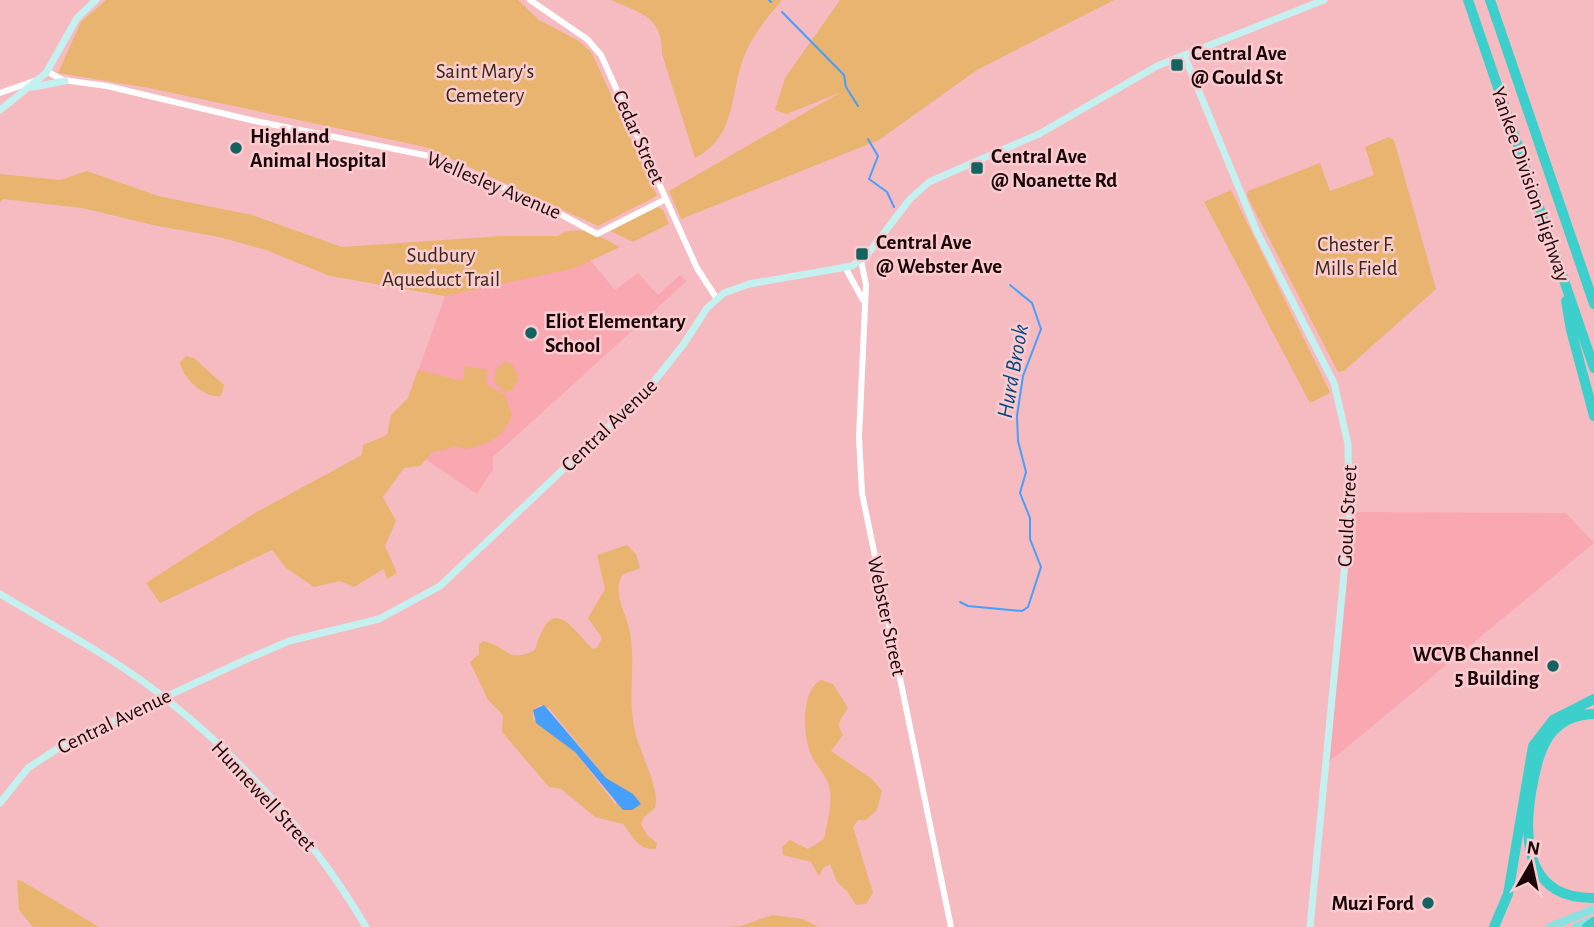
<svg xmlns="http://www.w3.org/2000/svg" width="1594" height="927" font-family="'Alegreya Sans',sans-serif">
<rect width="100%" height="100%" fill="#f6bbc1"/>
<!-- built -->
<path fill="#f9a8b1" d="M 566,231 L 615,290 L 638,273 L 658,295 L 680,275 L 687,281 L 493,457 L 493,469 L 477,494 L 394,438 L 445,296 L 445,240 L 558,236 Z
M 1353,512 L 1566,513 L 1594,543 L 1329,762 Z"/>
<!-- green -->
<path fill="#e9b370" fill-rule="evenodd" d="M 106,0 L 518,0 L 539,20 L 579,41 L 592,53 L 657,196 L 598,226 L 425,147 L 149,88 L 58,73 L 81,22 Z
M 611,0 L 782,0 C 768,17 753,34 745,54 C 729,93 738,136 695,158 L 662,54 C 662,16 642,14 611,0 Z
M 840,0 L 1114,0 L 977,70 L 879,140 L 681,219 L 669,191 L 841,92 L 787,114 L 775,110 L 785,78 Z
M 1389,137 L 1394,140 L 1436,289 L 1344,371 L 1338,372 L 1247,196 L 1248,191 L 1320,163 L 1330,191 L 1374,175 L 1365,147 Z
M 87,171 L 158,196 L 252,215 L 342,247 L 501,236 L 558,236 C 579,222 600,237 620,247 L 575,268 L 445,296 L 330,276 L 266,250 L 219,237 L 153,225 L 82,208 L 3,199 L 0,203 L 0,174 L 60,180 Z
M 1231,190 L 1328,388 L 1330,393 L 1310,403 L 1204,202 Z
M 658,207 L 663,210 L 669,224 L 633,242 L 610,231 Z
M 186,356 L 194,358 L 224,385 L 221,396 C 205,399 182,378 180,362 Z
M 505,361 L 512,364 L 519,379 L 512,390 L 506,393 L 494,382 L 496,370 Z
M 465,366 L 488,370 L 486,384 L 505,395 L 512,415 C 503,438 488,445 464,449 L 459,446 L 433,452 L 420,466 L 404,468 L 383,497 L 396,521 L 385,546 L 397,573 L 387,579 L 384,569 L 354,587 L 340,581 L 314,587 L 286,568 L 272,550 L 160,603 L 146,583 L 255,513 L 362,455 L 363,445 L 387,435 L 391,415 L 408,398 L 418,370 L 459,380 L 463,380 Z
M 627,545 L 636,554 L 640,568 L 622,575 C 612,596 627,613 630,633 C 636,665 627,698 635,731 C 639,751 661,790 655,808 L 644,817 L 641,824 L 647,835 L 657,843 L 656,849 C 637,850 633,836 623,824 L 595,817 L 561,789 L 549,787 L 502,732 L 503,715 L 488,700 L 470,662 L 479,654 L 479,644 L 483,641 C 504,644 508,665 535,650 C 551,596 567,621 592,649 L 597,648 L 602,638 L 588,618 L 605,589 L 597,555 ZM 540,705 L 549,708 L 606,778 L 617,785 L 616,805 L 575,752 L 533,719 L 533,710 Z
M 821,680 L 833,684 L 848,708 C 841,719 835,723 843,735 L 831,751 L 872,779 L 882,791 L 877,810 L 866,820 L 858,820 L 853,827 L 873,893 L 866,904 L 856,905 L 847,891 L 837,882 L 830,864 L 823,868 L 819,876 L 811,862 L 783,855 L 782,847 L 790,840 L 808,849 L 824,839 C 827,824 832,806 830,790 C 827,774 815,766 810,752 C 803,734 801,690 821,680 Z
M 17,880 L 22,881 L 99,927 L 33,927 L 19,910 Z
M 772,915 L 803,919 L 818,927 L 726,927 L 741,926 Z"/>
<!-- water -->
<path fill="#469ffb" d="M 544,705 L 606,778 L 633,794 L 641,804 L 632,810 L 623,810 L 575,752 L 536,723 L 533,710 Z"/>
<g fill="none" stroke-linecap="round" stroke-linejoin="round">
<!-- stream -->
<path stroke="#469ffb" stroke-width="2" d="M 769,0 L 771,2
M 782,12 L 844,75 L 846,87 L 858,106
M 868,139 L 878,156 L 869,179 L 887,192 L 894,207
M 960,602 L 968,606 L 1022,611 L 1028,607 L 1041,567 L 1030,539 L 1030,518 L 1020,493 L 1026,472 L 1018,441 L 1017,416 L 1023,376 L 1041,329 L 1032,303 L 1010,285"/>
<!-- tertiary -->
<path stroke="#fff" stroke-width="6" d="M 530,0 L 587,39 L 601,55 L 697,268 L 717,299
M 48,72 L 63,80 L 107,86 L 255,121 L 429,156 L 540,203 L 597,234 L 666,199
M 0,93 L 34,81
M 861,260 L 866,285 L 859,437 L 862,493 L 951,927
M 846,269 L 863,300"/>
<!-- secondary -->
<path stroke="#c4f1ef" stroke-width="7" d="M 1184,55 L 1257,232 L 1334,383 L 1348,444 L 1349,522 L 1310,927
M 33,87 L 65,81
M 0,110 L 46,73 L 77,18 L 96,0
M 0,594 C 58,629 119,660 171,703 C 248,765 316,842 366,927
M 0,803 L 28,768 L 66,743 L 245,660 L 289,641 L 379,619 L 440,586 L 648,389 L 683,345 L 707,308 L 724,293 L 749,284 L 852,266 L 867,255 L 910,199 L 929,182 L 1039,134 L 1157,66 L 1324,0"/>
<!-- primary -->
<path stroke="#8ae2e0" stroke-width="8" d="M 1550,927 L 1594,909
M 1576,927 L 1593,920"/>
<!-- motorway -->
<path stroke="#3ccfcb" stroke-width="10" d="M 1468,0 L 1594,368
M 1490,0 L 1594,304
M 1566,301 L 1571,330 L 1594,416
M 1594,714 C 1546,715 1538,754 1531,793 C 1523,843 1528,899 1594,898
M 1494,927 L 1508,894 L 1533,746 L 1553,720 L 1594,699
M 1587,927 L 1594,922"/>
</g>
<!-- markers -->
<g fill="#136361" stroke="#faccd0" stroke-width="2.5">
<rect x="1170" y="58" width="14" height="14" rx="3.5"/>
<circle cx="236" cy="148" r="7"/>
<rect x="970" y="161" width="14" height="14" rx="3.5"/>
<rect x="855" y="247" width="14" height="14" rx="3.5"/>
<circle cx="531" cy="333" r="7"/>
<circle cx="1553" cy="666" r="7"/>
<circle cx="1428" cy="903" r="7"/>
</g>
<g text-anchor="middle" stroke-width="5" stroke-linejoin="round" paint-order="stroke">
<!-- poi labels -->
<g font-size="21" font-weight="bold" fill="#1c0508" stroke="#faccd0" text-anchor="start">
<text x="1191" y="60">Central Ave<tspan x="1191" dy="24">@ Gould St</tspan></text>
<text x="250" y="143">Highland<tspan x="250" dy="24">Animal Hospital</tspan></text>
<text x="991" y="163">Central Ave<tspan x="991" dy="24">@ Noanette Rd</tspan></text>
<text x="876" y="249">Central Ave<tspan x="876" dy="24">@ Webster Ave</tspan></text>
<text x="545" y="328">Eliot Elementary<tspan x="545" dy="24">School</tspan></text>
<text x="1539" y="661" text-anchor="end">WCVB Channel<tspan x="1539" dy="24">5 Building</tspan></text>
<text x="1414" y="910" text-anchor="end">Muzi Ford</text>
</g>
<!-- park labels -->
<g font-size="21" fill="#372815" stroke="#faccd0">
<text x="485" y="78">Saint Mary's<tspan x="485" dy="24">Cemetery</tspan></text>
<text x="1356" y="251">Chester F.<tspan x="1356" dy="24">Mills Field</tspan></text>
<text x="441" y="262">Sudbury<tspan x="441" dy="24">Aqueduct Trail</tspan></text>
</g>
<!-- street labels -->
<g font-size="21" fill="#1c0508" stroke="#faccd0">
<text transform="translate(639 137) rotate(66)" y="7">Cedar Street</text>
<text transform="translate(1531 184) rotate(71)" y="7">Yankee Division Highway</text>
<text transform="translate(494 185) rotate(23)" y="7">Wellesley Avenue</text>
<text transform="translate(609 425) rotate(-44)" y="7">Central Avenue</text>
<text transform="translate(1347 516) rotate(-87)" y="7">Gould Street</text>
<text transform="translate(887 616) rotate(78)" y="7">Webster Street</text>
<text transform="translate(114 721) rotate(-26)" y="7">Central Avenue</text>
<text transform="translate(264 796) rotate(47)" y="7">Hunnewell Street</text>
</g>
<!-- water labels -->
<g font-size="23" font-style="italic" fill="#054781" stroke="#faccd0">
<text transform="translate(1012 371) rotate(-80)" y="8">Hurd Brook</text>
</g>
</g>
<!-- north arrow -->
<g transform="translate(1531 864) rotate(9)" stroke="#faccd0" stroke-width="5" paint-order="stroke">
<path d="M0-5L12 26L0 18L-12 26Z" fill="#1c0508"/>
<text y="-10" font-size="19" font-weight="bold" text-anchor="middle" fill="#1c0508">N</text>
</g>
</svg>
